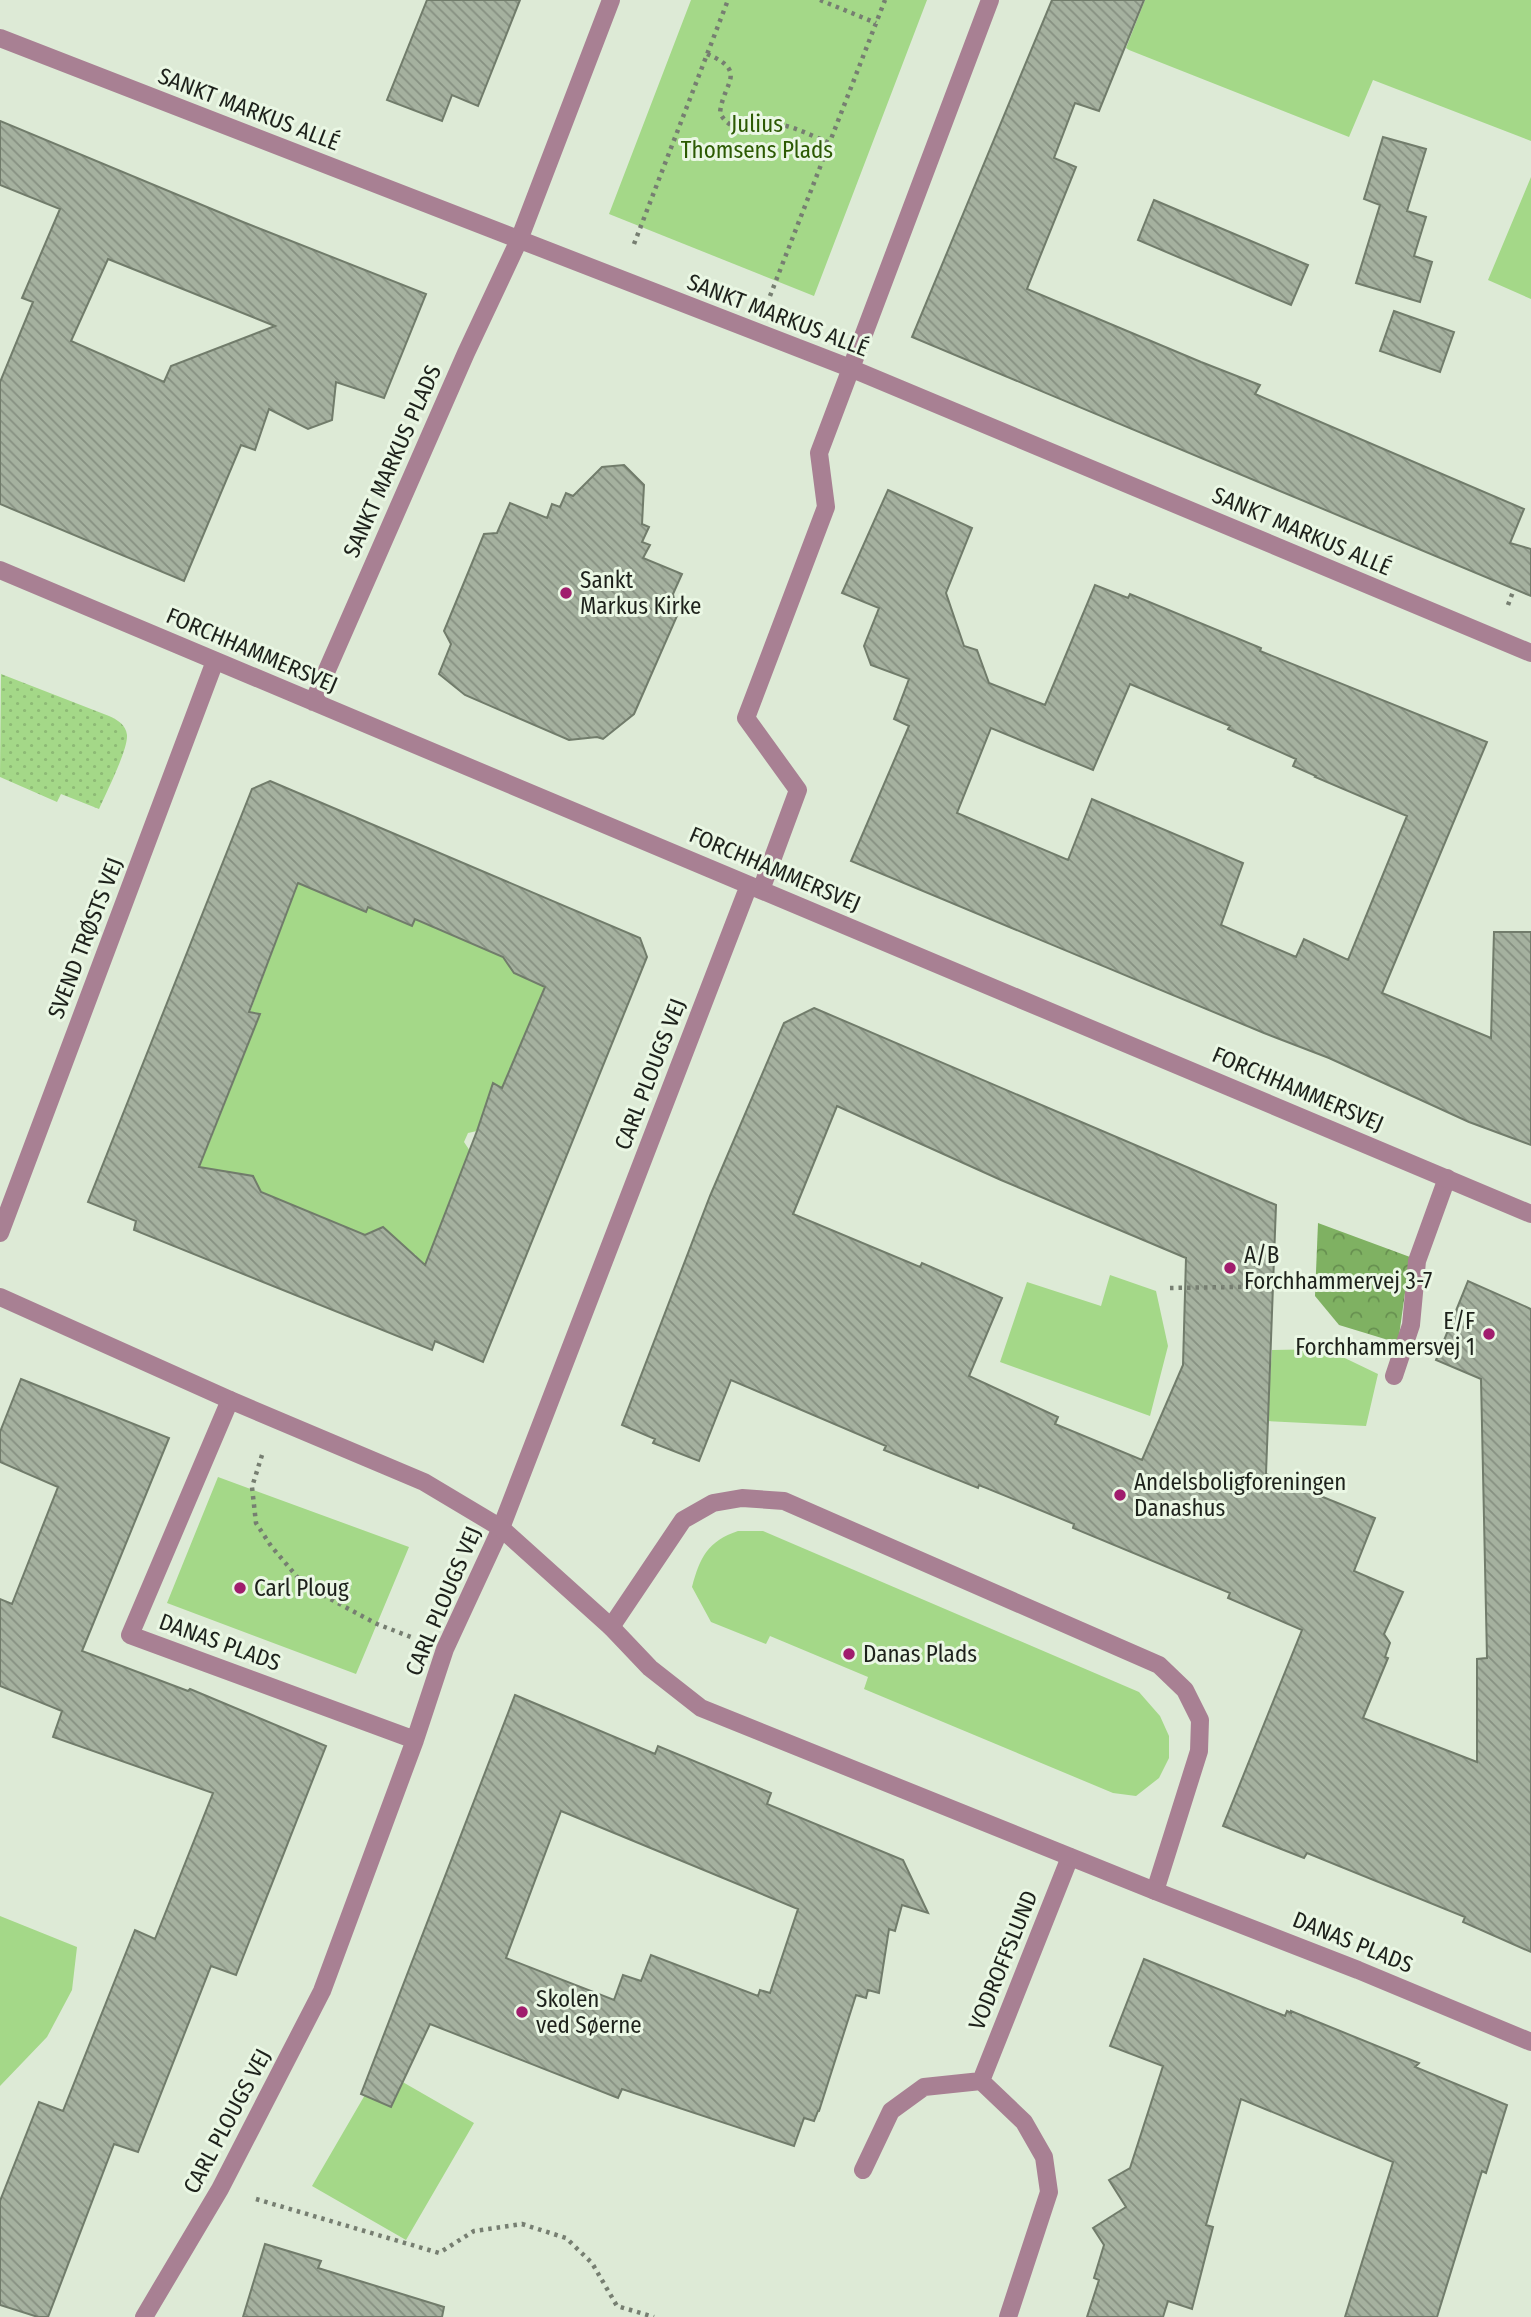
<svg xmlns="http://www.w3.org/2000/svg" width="1531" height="2317" font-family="'Fira Sans Condensed',sans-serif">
<defs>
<pattern id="grass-dots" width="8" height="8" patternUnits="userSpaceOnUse" patternTransform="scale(1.75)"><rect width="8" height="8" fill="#a4d888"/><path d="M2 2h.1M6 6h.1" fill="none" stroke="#8db975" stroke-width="1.8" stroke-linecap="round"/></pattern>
<pattern id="forest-crowns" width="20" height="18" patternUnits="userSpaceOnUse" patternTransform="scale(1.75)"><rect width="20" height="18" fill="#7fb162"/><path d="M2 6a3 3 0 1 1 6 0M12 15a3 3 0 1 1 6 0" fill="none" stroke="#679050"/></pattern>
<pattern id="building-back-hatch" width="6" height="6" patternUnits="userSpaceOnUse" patternTransform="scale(1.75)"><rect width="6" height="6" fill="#a5b19f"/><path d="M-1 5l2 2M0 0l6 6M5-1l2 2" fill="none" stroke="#869081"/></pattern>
</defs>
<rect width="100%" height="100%" fill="#ddead6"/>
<!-- grass -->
<path fill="url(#grass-dots)" d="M 1,674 L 109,716 C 118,720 126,725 127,735 C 128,750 106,793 99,809 L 61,794 L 57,802 L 0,777 Z"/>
<!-- forest -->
<path fill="url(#forest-crowns)" d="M 1318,1223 L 1410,1257 L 1398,1343 L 1339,1325 L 1315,1296 Z"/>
<!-- park -->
<path fill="#a4d888" d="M 691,0 L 927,0 L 814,296 L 609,214 Z
M 1145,0 L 1531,0 L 1531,141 L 1373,80 L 1349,137 L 1129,50 L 1126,48 Z
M 1531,177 L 1531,299 L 1488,280 Z
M 308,879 L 366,912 L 368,907 L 412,926 L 415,919 L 509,959 C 508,984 540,973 555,971 L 502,1088 L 494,1084 L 477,1131 L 468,1133 L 464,1142 L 470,1151 L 427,1267 L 414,1262 L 416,1255 L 394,1246 L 386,1230 L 378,1229 L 368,1236 L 258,1191 L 189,1169 L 208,1146 L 260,1014 L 250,1012 L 296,888 L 295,883 Z
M 1110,1275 L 1156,1291 L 1168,1346 L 1150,1416 L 1000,1362 L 1027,1282 L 1101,1306 Z
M 1326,1349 L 1378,1374 L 1366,1426 L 1267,1421 L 1272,1350 Z
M 218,1477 L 409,1547 L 356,1674 L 167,1603 Z
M 738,1531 L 763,1531 L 1139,1692 L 1160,1716 L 1169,1736 L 1169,1758 L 1159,1778 L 1136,1796 L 1113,1793 L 864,1689 L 868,1677 L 770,1636 L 766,1644 L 711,1622 L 692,1587 C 700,1557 708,1541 738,1531 Z
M 0,1916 L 77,1947 L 72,1990 L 47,2037 L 0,2086 Z
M 380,2069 L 474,2123 L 406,2240 L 312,2186 Z"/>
<!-- building -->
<path fill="url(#building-back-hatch)" stroke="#717c6b" stroke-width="2" fill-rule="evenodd" d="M 427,0 L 520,0 L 478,106 L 452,95 L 442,121 L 387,100 Z
M 1052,0 L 1144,0 L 1099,111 L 1075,103 L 1054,158 L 1076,167 L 1027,289 L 1201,362 L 1260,385 L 1255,394 L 1524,509 L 1510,543 L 1531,549 L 1531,596 L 912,337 Z
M 0,121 L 243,222 L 426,294 L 384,398 L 336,382 L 332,420 L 308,429 L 269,409 L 255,450 L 241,445 L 184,581 L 0,504 L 0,382 L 33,302 L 22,298 L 60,209 L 0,185 ZM 108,259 L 275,326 L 171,366 L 164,382 L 71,341 Z
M 1383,137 L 1426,149 L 1407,211 L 1426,217 L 1414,256 L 1432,262 L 1420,302 L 1356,283 L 1380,205 L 1364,199 Z
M 1154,200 L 1308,265 L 1291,305 L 1138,240 Z
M 1394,311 L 1454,332 L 1440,372 L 1380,351 Z
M 624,465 L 644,485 L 642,524 L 649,527 L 642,542 L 650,545 L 643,558 L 682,574 L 673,594 L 677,616 L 634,714 L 603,739 L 597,737 L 569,740 L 465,695 L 439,674 L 451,644 L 444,631 L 484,534 L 497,533 L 510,503 L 547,518 L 552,504 L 560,507 L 566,493 L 573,496 L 602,467 Z
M 888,490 L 972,528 L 946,593 L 964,646 L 977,650 L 989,683 L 1045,705 L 1095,585 L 1128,598 L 1130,594 L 1261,648 L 1260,651 L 1487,742 L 1382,993 L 1491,1038 L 1494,932 L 1531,932 L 1531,1145 L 1469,1122 L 1329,1058 L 1264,1033 L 851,861 L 909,726 L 894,719 L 909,679 L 871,665 L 864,646 L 879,608 L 842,593 ZM 1130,684 L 1230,726 L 1228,729 L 1296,759 L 1293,766 L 1316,776 L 1315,777 L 1407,816 L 1348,960 L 1304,939 L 1296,957 L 1221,925 L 1243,863 L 1092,799 L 1068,860 L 957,813 L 991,728 L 1093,770 Z
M 270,781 L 640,938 L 647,957 L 483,1362 L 435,1341 L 432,1350 L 134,1230 L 136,1221 L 88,1202 L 252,789 ZM 298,883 L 366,912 L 368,907 L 412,926 L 415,919 L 503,957 L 514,973 L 545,987 L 502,1088 L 493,1083 L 477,1131 L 425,1265 L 383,1227 L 365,1235 L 261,1192 L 253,1176 L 199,1167 L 260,1014 L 249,1012 Z
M 814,1008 L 1276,1205 L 1266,1474 L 1375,1518 L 1354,1571 L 1403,1592 L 1384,1634 L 1390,1643 L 1385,1657 L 1388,1658 L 1363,1718 L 1477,1762 L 1477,1659 L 1487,1658 L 1481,1379 L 1436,1360 L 1468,1281 L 1531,1309 L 1531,1952 L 1463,1922 L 1465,1917 L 1307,1853 L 1304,1858 L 1223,1826 L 1302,1630 L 1228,1598 L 1230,1593 L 1073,1528 L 1074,1524 L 979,1485 L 978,1488 L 884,1450 L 886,1446 L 731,1380 L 699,1461 L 653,1443 L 655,1439 L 622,1425 L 710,1196 L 784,1023 ZM 837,1106 L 1001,1180 L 1186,1258 L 1183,1365 L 1142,1460 L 1055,1424 L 1058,1417 L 969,1376 L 1002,1298 L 922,1263 L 920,1267 L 793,1214 Z
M 21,1379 L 169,1438 L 82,1651 L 188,1691 L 190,1689 L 326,1746 L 236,1975 L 211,1966 L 138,2152 L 114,2144 L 48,2317 L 38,2317 L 0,2305 L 0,2201 L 39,2102 L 63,2111 L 135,1930 L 155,1939 L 213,1793 L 53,1737 L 62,1711 L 0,1686 L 0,1599 L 12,1604 L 58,1487 L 0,1462 L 0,1432 Z
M 515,1695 L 655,1754 L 658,1746 L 771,1793 L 767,1804 L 903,1860 L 928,1913 L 902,1905 L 895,1931 L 889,1929 L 879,1993 L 868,1990 L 866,1998 L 856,1995 L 819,2111 L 818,2111 L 814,2121 L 804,2118 L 794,2146 L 622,2089 L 618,2098 L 430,2024 L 391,2107 L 361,2094 ZM 561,1811 L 798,1909 L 770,1993 L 760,1990 L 758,1996 L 651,1955 L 641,1981 L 623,1975 L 614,2000 L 506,1958 Z
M 1144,1959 L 1285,2016 L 1287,2011 L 1291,2013 L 1291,2011 L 1419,2063 L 1415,2067 L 1507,2105 L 1486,2173 L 1482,2171 L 1437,2317 L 1345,2317 L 1393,2162 L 1241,2099 L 1206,2225 L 1213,2227 L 1192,2309 L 1168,2301 L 1163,2317 L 1087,2317 L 1099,2280 L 1094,2278 L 1104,2245 L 1093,2228 L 1126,2207 L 1109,2180 L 1130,2168 L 1163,2066 L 1110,2046 Z
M 265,2244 L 321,2261 L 318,2268 L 444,2307 L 442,2317 L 243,2317 Z"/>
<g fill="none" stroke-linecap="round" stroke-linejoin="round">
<!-- path -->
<path stroke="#767e71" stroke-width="4.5" stroke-dasharray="3.5 5" stroke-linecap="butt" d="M 820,0 L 876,23
M 707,54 C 749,72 723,82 720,113 C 734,140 760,120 782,125 C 798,128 814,137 830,143
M 634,244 L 728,0
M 770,296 L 885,0
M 1531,549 L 1531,548
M 1508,605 L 1514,589
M 1170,1288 L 1295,1286
M 262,1455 L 252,1487 L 256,1523 L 271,1546 L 304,1585 L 377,1624 L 411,1637
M 256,2199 L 439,2253 L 474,2231 L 522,2224 L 566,2238 L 592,2263 L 617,2306 L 654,2317"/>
<!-- service -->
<path stroke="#a88093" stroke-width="18" d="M 1394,1376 L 1411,1325 L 1417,1261 L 1447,1178"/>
<!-- minor -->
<path stroke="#a88093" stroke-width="18" d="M 0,38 L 850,368 L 1531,653
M 0,570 L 1531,1214
M 313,702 L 466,353 L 519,240 L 611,0
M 761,890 L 798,790 L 746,718 L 826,507 L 819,453 L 990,0
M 0,1233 L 215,661
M 230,1400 L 130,1635 L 415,1740
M 611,1627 L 683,1520 L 713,1503 L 742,1498 L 784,1501 L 1159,1665 L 1185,1690 L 1200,1720 L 1199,1751 L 1155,1891
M 981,2081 L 1024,2122 L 1044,2157 L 1049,2192 L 1008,2317
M 981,2081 L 1070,1857
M 863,2170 L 891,2111 L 924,2087 L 981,2081
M 144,2317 L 220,2189 L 322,1991 L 415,1740 L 445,1649 L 501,1528 L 749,885"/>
<!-- tertiary -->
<path stroke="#a88093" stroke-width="18" d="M 0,1297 L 230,1400 L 424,1482 L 501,1528 L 611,1627 L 650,1668 L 701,1708 L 1155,1891 L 1358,1970 L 1531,2042"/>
</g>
<!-- markers -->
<g fill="#a01d6d" stroke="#eaf7e4" stroke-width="2.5">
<circle cx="566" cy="593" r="7"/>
<circle cx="1230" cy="1268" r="7"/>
<circle cx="1489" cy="1334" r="7"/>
<circle cx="1120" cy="1495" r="7"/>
<circle cx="240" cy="1588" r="7"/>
<circle cx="849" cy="1654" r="7"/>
<circle cx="522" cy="2012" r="7"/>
</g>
<g text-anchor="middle" stroke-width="6" stroke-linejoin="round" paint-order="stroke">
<!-- street labels -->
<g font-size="23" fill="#1d211b" stroke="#eaf7e4">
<text transform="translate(249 109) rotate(21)" y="8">SANKT MARKUS ALLÉ</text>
<text transform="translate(778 315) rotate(21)" y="8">SANKT MARKUS ALLÉ</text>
<text transform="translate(392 461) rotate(-66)" y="8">SANKT MARKUS PLADS</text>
<text transform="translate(1302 531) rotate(23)" y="8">SANKT MARKUS ALLÉ</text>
<text transform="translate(252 650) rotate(23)" y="8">FORCHHAMMERSVEJ</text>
<text transform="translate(775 869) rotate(23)" y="8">FORCHHAMMERSVEJ</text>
<text transform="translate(85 938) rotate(-69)" y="8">SVEND TRØSTS VEJ</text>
<text transform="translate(650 1074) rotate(-69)" y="8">CARL PLOUGS VEJ</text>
<text transform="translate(1298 1089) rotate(23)" y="8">FORCHHAMMERSVEJ</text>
<text transform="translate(443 1601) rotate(-67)" y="8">CARL PLOUGS VEJ</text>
<text transform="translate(220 1642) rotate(20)" y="8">DANAS PLADS</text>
<text transform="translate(1353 1942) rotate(22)" y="8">DANAS PLADS</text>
<text transform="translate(1003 1960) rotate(-68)" y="8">VODROFFSLUND</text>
<text transform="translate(227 2121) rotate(-62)" y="8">CARL PLOUGS VEJ</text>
</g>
<!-- park labels -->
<g font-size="23" fill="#2c5a03" stroke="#eaf7e4">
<text x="757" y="132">Julius<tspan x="757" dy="26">Thomsens Plads</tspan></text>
</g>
<!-- poi labels -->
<g font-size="23" fill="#1d211b" stroke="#eaf7e4" text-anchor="start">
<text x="580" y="588">Sankt<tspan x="580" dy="26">Markus Kirke</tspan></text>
<text x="1244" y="1263">A/B<tspan x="1244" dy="26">Forchhammervej 3-7</tspan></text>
<text x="1475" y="1329" text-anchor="end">E/F<tspan x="1475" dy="26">Forchhammersvej 1</tspan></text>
<text x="1134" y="1490">Andelsboligforeningen<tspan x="1134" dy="26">Danashus</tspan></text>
<text x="254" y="1596">Carl Ploug</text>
<text x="863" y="1662">Danas Plads</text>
<text x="536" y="2007">Skolen<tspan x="536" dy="26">ved Søerne</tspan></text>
</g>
</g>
</svg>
